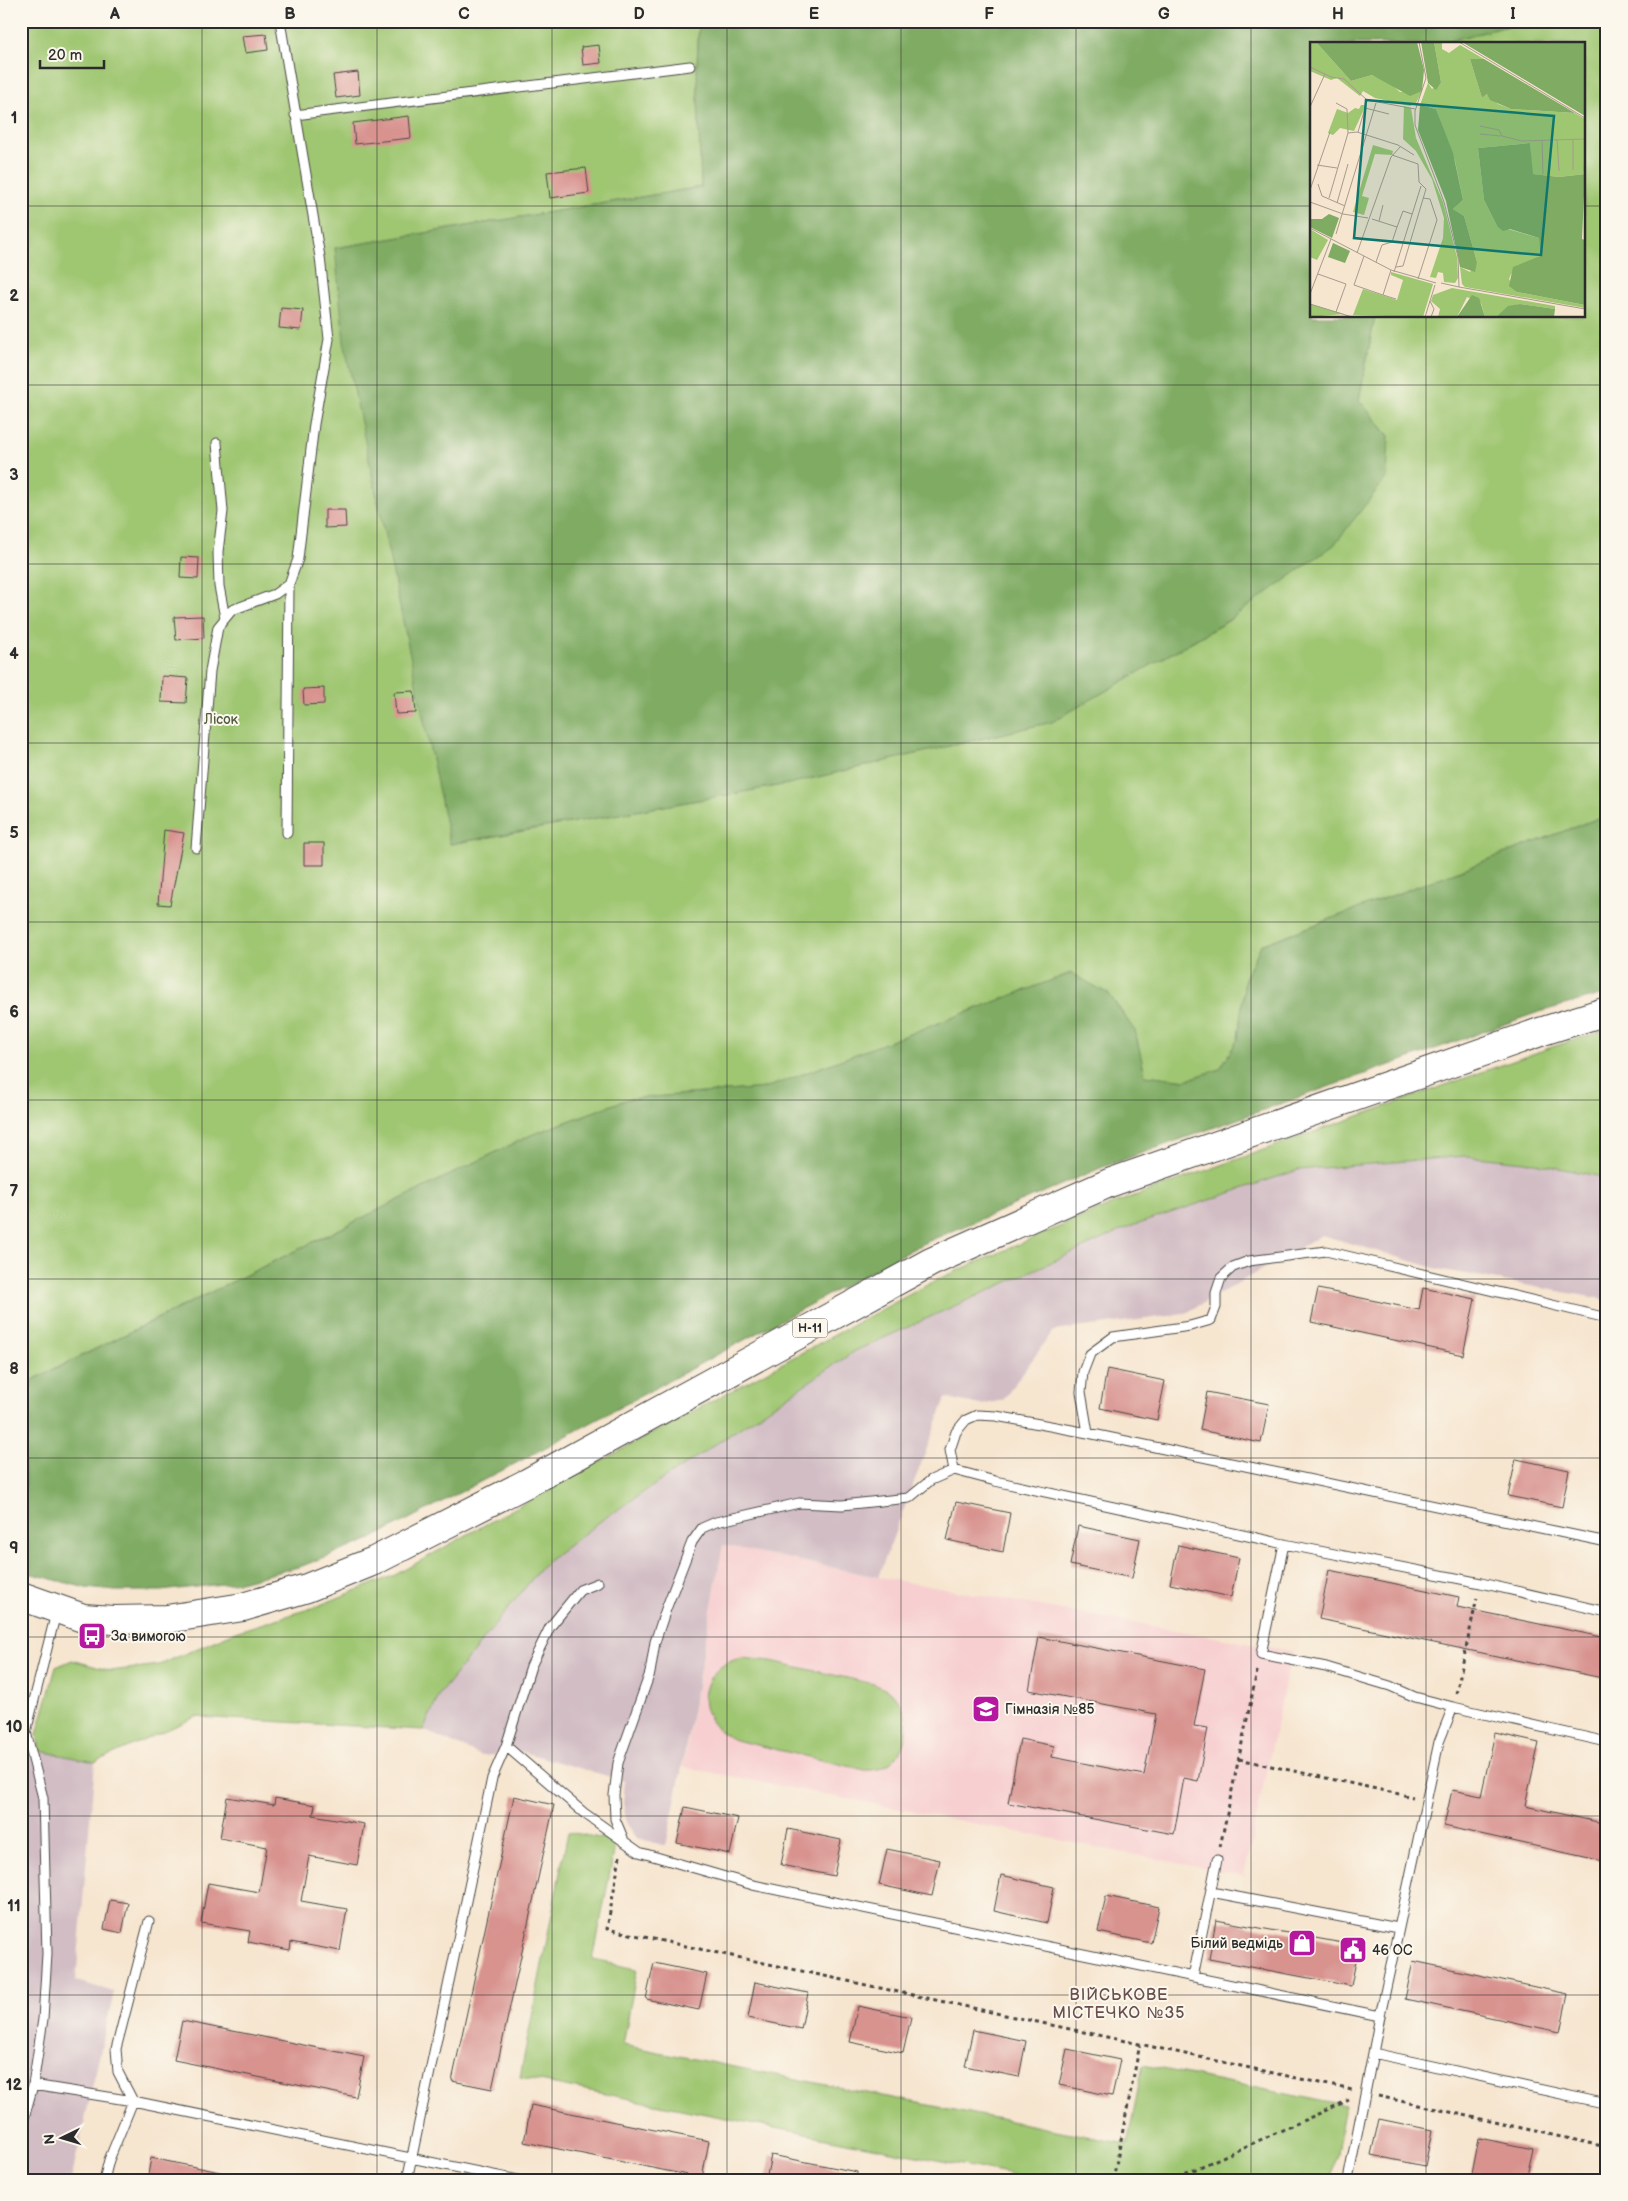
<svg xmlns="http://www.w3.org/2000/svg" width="1628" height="2201" font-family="'Balsamiq Sans',sans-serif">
<rect width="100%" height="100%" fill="#fbf7ec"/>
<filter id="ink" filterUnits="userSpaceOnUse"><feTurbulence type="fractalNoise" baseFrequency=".02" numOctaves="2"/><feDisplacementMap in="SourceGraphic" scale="10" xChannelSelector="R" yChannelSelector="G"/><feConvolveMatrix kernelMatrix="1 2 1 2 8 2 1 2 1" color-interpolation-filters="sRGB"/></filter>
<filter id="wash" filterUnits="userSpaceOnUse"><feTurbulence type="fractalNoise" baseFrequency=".0096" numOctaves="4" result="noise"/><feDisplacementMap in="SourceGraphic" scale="20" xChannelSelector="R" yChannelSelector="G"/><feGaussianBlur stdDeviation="1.12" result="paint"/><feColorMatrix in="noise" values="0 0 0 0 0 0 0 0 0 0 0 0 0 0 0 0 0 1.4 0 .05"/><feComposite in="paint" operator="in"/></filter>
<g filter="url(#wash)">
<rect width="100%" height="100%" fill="#f6e5cf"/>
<!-- built -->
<path fill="#f7cfd0" d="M 723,1545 L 878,1577 L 1292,1651 L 1244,1876 L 683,1767 Z"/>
<!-- industrial -->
<path fill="#d2bdc5" d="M 1466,1156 L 1535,1163 L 1607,1178 L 1607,1300 L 1438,1269 L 1322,1235 L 1184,1314 L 1053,1331 L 1003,1400 L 981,1405 L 946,1398 L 878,1577 L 723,1545 L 682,1767 L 666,1846 L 637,1838 L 627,1824 L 623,1803 L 625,1781 L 523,1752 L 482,1756 L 423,1730 L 441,1692 L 544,1564 L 602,1520 L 855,1351 L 1129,1227 L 1298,1170 Z
M 21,1747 L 95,1762 L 76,1981 L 114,1992 L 71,2180 L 21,2180 Z"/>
<!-- green -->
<path fill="#9fc671" stroke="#65784e" d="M 21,21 L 699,21 L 697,66 L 701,187 L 335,248 L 451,844 L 788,784 L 1051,722 L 1230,620 L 1389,436 L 1359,400 L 1375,316 L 1584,316 L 1584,44 L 1437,44 L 1527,21 L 1607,21 L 1607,815 L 1261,945 L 1245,979 L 1238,1039 L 1220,1069 L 1186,1080 L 1145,1075 L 1135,1031 L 1071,973 L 766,1088 L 628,1099 L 531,1135 L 34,1379 L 26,1454 L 25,1484 L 21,1504 Z
M 1607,1030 L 1607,1178 L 1535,1163 L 1466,1156 L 1298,1170 L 1129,1227 L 855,1351 L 602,1520 L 544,1564 L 441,1692 L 423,1730 L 196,1717 L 95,1762 L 40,1751 L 37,1734 L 56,1667 L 72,1660 L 111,1671 L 159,1665 L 235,1632 L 315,1607 L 395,1575 L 540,1494 L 940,1278 L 1115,1203 L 1552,1047 Z
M 742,1658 L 771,1661 L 874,1684 C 882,1688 891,1691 897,1698 C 917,1726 903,1773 865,1770 L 735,1740 C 691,1722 695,1667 742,1658 Z
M 568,1832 L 616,1841 L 593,1960 L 637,1969 L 623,2045 L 1127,2144 L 1143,2065 L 1345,2106 L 1331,2180 L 1037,2180 L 520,2077 Z"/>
<!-- forest -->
<path fill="#7fab63" stroke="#556b47" d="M 699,21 L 1527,21 L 1437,44 L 1312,44 L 1312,316 L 1375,316 L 1359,400 L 1389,436 L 1387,477 L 1334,545 L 1229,620 L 1052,722 L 788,784 L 450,844 L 344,342 L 335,248 L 701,187 L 697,66 Z
M 1607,815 L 1607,993 L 1536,1013 L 1103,1167 L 922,1244 L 522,1460 L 369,1540 L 302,1566 L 240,1582 L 161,1591 L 115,1591 L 86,1588 L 21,1571 L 21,1504 L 25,1484 L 22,1414 L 33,1380 L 531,1135 L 628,1099 L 766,1088 L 1071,973 L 1109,994 L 1135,1031 L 1145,1075 L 1186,1080 L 1220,1069 L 1238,1039 L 1245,979 L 1261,945 Z"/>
<g id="blocks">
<!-- building -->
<path fill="#d8938f" d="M 266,34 L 268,50 L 245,53 L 242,36 Z
M 599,45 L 601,63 L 583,65 L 581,47 Z
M 358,72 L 360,95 L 336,98 L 333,75 Z
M 409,116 L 411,138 L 355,144 L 353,123 Z
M 586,168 L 589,193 L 550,198 L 547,172 Z
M 281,308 L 303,310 L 301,330 L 279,328 Z
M 325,510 L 345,510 L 346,527 L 325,528 Z
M 181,557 L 199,558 L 198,579 L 180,578 Z
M 203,616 L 204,638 L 176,640 L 174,617 Z
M 162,676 L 188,678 L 186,703 L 161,702 Z
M 324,688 L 324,704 L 304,705 L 303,689 Z
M 414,691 L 416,713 L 396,714 L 394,692 Z
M 164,830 L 184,833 L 170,905 L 158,904 Z
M 304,843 L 324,843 L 324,865 L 304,865 Z
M 1423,1288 L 1475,1299 L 1463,1355 L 1311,1322 L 1318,1289 L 1419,1310 Z
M 1107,1369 L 1165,1381 L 1157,1420 L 1100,1408 Z
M 1207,1392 L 1269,1404 L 1261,1443 L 1200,1430 Z
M 1516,1459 L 1569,1470 L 1562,1507 L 1508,1496 Z
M 956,1502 L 1010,1513 L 1003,1552 L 947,1540 Z
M 1078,1526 L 1140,1539 L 1132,1578 L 1070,1565 Z
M 1178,1545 L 1239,1558 L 1231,1597 L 1170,1584 Z
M 1329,1570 L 1459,1597 L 1457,1607 L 1607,1638 L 1607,1679 L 1319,1619 Z
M 1039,1637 L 1205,1669 L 1194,1726 L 1208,1728 L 1198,1781 L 1184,1778 L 1174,1834 L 1008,1803 L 1020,1739 L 1054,1746 L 1052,1757 L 1144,1775 L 1156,1714 L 1029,1690 Z
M 1495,1733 L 1539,1743 L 1525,1806 L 1607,1824 L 1607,1845 L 1603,1861 L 1444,1826 L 1452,1790 L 1481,1796 Z
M 514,1796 L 554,1805 L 492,2089 L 452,2081 Z
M 227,1797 L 274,1805 L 275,1798 L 315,1805 L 313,1815 L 364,1824 L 357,1865 L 309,1856 L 301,1901 L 347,1909 L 340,1951 L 291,1942 L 290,1950 L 248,1942 L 250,1931 L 201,1923 L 208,1883 L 259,1892 L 267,1847 L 220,1838 Z
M 685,1807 L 738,1818 L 730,1854 L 677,1843 Z
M 788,1829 L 841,1840 L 834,1876 L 781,1865 Z
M 887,1849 L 940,1860 L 932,1896 L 879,1885 Z
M 1001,1875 L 1054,1887 L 1047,1923 L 994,1911 Z
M 1106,1896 L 1159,1907 L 1151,1943 L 1098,1932 Z
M 110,1900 L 128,1903 L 122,1933 L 104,1929 Z
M 1216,1920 L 1359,1946 L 1351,1986 L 1209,1959 Z
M 1413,1961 L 1568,1994 L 1560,2032 L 1405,1999 Z
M 654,1963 L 707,1974 L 699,2010 L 646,1999 Z
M 755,1982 L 808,1993 L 801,2029 L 748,2018 Z
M 858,2006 L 911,2017 L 903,2053 L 850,2042 Z
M 182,2021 L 364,2057 L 356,2097 L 174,2060 Z
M 973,2030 L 1026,2041 L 1019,2077 L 965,2066 Z
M 1067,2049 L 1120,2060 L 1112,2096 L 1059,2085 Z
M 531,2105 L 709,2141 L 702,2178 L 524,2142 Z
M 1379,2119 L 1432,2130 L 1425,2166 L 1371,2155 Z
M 1479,2138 L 1533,2149 L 1526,2180 L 1498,2180 L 1472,2174 Z
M 771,2155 L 857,2172 L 856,2180 L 766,2180 Z
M 151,2158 L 220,2172 L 219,2180 L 147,2180 Z"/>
</g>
</g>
<g filter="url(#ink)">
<use href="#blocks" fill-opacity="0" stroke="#494744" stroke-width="1"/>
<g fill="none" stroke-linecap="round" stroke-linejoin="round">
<defs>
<path id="service" d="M 295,115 L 690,66
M 217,443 L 223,511 L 218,552 L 219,586 L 225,618
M 287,833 L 289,584
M 196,848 L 210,671 L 218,627 L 232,610 L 275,594 L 289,584 L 298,559 L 314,424 L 329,339 L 320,257 L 280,21
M 1088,1433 L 1081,1392 L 1083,1372 L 1090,1354 L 1113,1337 L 1190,1326 L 1211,1320 L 1216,1307 L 1216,1293 L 1221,1278 L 1233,1267 L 1249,1261 L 1326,1251 L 1607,1318
M 954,1470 L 950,1450 L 956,1432 L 966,1420 L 977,1415 L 996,1416 L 1088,1433 L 1607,1542
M 1284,1544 L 1261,1654 L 1326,1667 L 1390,1686 L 1415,1697 L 1453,1707 L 1439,1742 L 1380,2016
M 1453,1707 L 1607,1742
M 506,1746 L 584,1813 L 639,1852 L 753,1885 L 1380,2016 L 1373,2053 L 1607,2104
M 623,1838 L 615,1819 L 614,1795 L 618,1763 L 650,1673 L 655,1642 L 666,1609 L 692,1542 L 702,1528 L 716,1522 L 799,1503 L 842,1505 L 909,1498 L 931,1480 L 954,1470 L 995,1481 L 1284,1544 L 1481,1583 L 1607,1612
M 1211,1892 L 1398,1928
M 1193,1977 L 1217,1860
M 33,2085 L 133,2101 L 518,2180
M 21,2129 L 33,2085 L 43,2019 L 47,1954 L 43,1798 L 26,1732 L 56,1613
M 104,2180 L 109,2160 L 133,2101 L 118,2072 L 116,2049 L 149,1921
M 407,2180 L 492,1778 L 506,1746 L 531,1666 L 550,1627 L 580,1590 L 598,1583
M 1348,2180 L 1373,2053"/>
<path id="primary" d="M 21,1596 L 83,1618 L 114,1620 L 167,1619 L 243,1607 L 307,1588 L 374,1561 L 527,1483 L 931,1262 L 1109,1183 L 1543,1031 L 1607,1011"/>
</defs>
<!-- service casing -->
<use href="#service" stroke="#494744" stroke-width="11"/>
<!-- primary casing -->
<use href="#primary" stroke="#494744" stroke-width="30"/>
<!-- path -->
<path stroke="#494744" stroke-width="3" stroke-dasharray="4 4" stroke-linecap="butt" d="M 1456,1694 L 1477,1598
M 1239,1759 L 1413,1797
M 1220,1847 L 1258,1667
M 620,1856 L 607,1929 L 1352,2090
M 1378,2096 L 1607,2147
M 1113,2180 L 1140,2044
M 1171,2180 L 1349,2100"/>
<!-- service -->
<use href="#service" stroke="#fff" stroke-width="9"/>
<!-- primary -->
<use href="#primary" stroke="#fff" stroke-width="28"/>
</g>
</g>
<!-- grid -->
<path fill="none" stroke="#2b2b2b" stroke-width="1" stroke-opacity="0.55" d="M 202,21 L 202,2180M 377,21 L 377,2180M 552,21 L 552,2180M 727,21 L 727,2180M 901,21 L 901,2180M 1076,21 L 1076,2180M 1251,21 L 1251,2180M 1426,21 L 1426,44M 21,206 L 1312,206M 1584,206 L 1607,206M 1426,316 L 1426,2180M 21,385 L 1607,385M 21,564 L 1607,564M 21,743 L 1607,743M 21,922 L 1607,922M 21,1100 L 1607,1100M 21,1279 L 1607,1279M 21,1458 L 1607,1458M 21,1637 L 1607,1637M 21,1816 L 1607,1816M 21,1995 L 1607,1995"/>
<!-- icons -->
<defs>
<symbol id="bus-square" viewBox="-11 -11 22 22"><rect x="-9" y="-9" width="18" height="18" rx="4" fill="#b5179e" stroke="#fbf7ec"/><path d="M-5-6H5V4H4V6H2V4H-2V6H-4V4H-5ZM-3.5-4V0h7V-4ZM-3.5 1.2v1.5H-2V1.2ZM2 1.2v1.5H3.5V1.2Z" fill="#fff"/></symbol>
<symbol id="school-square" viewBox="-11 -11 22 22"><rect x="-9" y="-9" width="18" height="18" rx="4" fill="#b5179e" stroke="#fbf7ec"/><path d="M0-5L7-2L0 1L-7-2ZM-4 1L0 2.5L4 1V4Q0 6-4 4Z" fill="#fff"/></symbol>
<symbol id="shop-square" viewBox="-11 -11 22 22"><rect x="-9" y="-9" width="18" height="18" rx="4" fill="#b5179e" stroke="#fbf7ec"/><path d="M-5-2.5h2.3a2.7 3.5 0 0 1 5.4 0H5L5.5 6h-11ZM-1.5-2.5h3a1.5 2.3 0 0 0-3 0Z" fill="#fff"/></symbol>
<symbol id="civic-square" viewBox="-11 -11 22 22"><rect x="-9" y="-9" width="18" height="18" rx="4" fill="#b5179e" stroke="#fbf7ec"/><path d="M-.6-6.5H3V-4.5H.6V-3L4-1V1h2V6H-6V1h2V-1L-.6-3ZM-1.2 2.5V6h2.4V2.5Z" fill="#fff"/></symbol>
</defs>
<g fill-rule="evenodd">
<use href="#bus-square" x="76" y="1620" width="32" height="32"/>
<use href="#school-square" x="970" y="1693" width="32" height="32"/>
<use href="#shop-square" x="1286" y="1927" width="32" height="32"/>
<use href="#civic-square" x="1337" y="1934" width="32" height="32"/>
</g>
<g text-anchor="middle" stroke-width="4" stroke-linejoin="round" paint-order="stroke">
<!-- shield labels -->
<rect fill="#fbf7ec" stroke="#696865" stroke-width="1" x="792.5" y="1318.5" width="35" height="19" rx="4"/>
<g font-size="12" font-weight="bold" fill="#2b2b2b">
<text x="810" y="1332">Н-11</text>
</g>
<!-- park labels -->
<g font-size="14" fill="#4e5a40" stroke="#fbf7ec">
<text x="221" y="724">Лісок</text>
</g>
<!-- poi labels -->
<g font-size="14" fill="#2b2b2b" stroke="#fbf7ec" text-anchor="start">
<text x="111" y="1641">За вимогою</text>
<text x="1005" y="1714">Гімназія №85</text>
<text x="1283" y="1948" text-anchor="end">Білий ведмідь</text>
<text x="1372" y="1955">46 ОС</text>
</g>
<!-- quarter labels -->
<g font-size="16" letter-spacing="1" fill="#684f4e" stroke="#fbf7ec">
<text x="1119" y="2000">ВІЙСЬКОВЕ<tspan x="1119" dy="18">МІСТЕЧКО №35</tspan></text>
</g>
</g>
<!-- overview -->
<g transform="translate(1310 42)">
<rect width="275" height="275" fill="#f6e5cf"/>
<path d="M 0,0 L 6,0 L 41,39 L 62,33 L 81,42 L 90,50 L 112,49 L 106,61 L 100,64 L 65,56 L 53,49 L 50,54 L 27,36 L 21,38 L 0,29 ZM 124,0 L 132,0 L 132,7 L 139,11 L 150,3 L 174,17 L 160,17 L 172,56 L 177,52 L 188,62 L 201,67 L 265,71 L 275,77 L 275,132 L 249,135 L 222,132 L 220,101 L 168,106 L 174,158 L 187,184 L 229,196 L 230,214 L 201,232 L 199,237 L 207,250 L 275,263 L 275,266 L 155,245 L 152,242 L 150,225 L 160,230 L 167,220 L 154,174 L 143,167 L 153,158 L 145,119 L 126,67 L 110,63 L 118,41 L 122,47 L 131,40 ZM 51,63 L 56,63 L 44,89 L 30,86 L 23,93 L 18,91 L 27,67 L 38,71 L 45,66 L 49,67 ZM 94,64 L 101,66 L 106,96 L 133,160 L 147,215 L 148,236 L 145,241 L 134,240 L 133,231 L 128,230 L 126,236 L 120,235 L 133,196 L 134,176 L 122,137 L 106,109 L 93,97 ZM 63,103 L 83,109 L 82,113 L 65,112 L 52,154 L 59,156 L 54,173 L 43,170 ZM 0,187 L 18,198 L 7,218 L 0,215 ZM 81,230 L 123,242 L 113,275 L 43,273 L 53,247 L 87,258 L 93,238 L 81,233 ZM 142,246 L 245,264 L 245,267 L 210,262 L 198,265 L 186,275 L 175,275 L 171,261 L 157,255 L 147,275 L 128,275 L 130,267 L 121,259 L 123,253 ZM 1,262 L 34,272 L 0,275 Z" fill="#9fc671"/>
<path d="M 6,0 L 107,0 L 114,28 L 112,49 L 100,54 L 62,33 L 41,39 ZM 111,0 L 124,0 L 131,40 L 126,48 L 118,41 ZM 152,0 L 275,0 L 275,74 ZM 160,17 L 174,17 L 265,71 L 201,67 L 180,58 L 177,52 L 172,56 ZM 110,63 L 126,67 L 143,111 L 153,158 L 143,167 L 154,174 L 167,220 L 165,230 L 150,225 L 136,159 L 108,88 ZM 220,101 L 223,132 L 249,135 L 275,132 L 272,197 L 275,198 L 275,263 L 207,250 L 199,244 L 203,225 L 230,214 L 229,196 L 200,187 L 193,189 L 187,184 L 174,158 L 168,106 ZM 19,172 L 29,176 L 22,196 L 0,185 L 0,177 L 12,177 ZM 23,201 L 40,209 L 35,221 L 18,215 ZM 162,253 L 169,256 L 175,275 L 147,275 ZM 210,262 L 245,267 L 244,275 L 186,275 L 198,264 Z" fill="#7fab63"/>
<path fill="none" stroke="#a59b8d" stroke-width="1" d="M 109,0 L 116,36 L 105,69 L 105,83 L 134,160 L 148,215 L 149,245 L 275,267M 149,0 L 275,76M 0,25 L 21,35 L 34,37 L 57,58 L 105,67M 26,61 L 37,67 L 38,91M 0,65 L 15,32M 170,84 L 189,88 L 192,94 L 212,99 L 275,97M 48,90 L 55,66 L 79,72M 170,92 L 191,94M 247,97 L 249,129M 232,98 L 233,132M 82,113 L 108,122 L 109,140 L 116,147 L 93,224 L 86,225M 7,123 L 27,126M 263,128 L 263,97M 274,129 L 275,112M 8,142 L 12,154 L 35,164M 0,148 L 20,90M 19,156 L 38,91 L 47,90 L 88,103 L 104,113M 0,160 L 33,172 L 58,176M 27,161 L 38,122M 62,177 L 87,185 L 93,169 L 102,172M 69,179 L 73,163M 0,186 L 81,228 L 126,241M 26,192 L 66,61M 47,211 L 81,115 L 91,104M 54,214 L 44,243 L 73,253M 66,220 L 72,203 L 82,200 L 87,185M 81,228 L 73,253 L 86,257M 84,230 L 111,144M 8,232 L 36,242 L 26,270M 108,237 L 127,178 L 120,157 L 113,156M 131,241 L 149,245M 0,252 L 21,197M 120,259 L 124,267 L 121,275M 0,262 L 42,275M 115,275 L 125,243"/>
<path fill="#0f766e" fill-opacity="0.15" stroke="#0f766e" stroke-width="2.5" d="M 56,58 L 244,74 L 231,213 L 44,196 Z"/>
<rect width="275" height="275" fill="none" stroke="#2b2b2b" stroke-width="2.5"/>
</g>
<!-- margin -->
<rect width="1628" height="2201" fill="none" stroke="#fbf7ec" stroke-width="55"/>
<!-- north arrow -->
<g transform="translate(62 2138) rotate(265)" stroke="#fbf7ec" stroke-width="4" paint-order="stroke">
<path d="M0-4L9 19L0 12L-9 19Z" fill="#2b2b2b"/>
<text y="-8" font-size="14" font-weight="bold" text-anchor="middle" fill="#2b2b2b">N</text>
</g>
<!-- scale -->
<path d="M40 60v8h64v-8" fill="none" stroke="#2b2b2b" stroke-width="2.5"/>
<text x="48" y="60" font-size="15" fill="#2b2b2b" stroke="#fbf7ec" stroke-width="4" paint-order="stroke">20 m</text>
<rect x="28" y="28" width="1572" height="2146" fill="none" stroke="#2b2b2b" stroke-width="2"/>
<g font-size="16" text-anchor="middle" font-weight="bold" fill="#2b2b2b">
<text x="115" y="19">A</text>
<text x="290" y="19">B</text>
<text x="464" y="19">C</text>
<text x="639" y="19">D</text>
<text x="814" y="19">E</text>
<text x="989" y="19">F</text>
<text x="1164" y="19">G</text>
<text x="1338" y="19">H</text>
<text x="1513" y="19">I</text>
<text x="14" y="123">1</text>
<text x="14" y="301">2</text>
<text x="14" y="480">3</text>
<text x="14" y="659">4</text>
<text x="14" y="838">5</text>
<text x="14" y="1017">6</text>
<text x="14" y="1196">7</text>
<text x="14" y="1374">8</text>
<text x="14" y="1553">9</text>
<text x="14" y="1732">10</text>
<text x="14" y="1911">11</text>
<text x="14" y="2090">12</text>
</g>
</svg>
